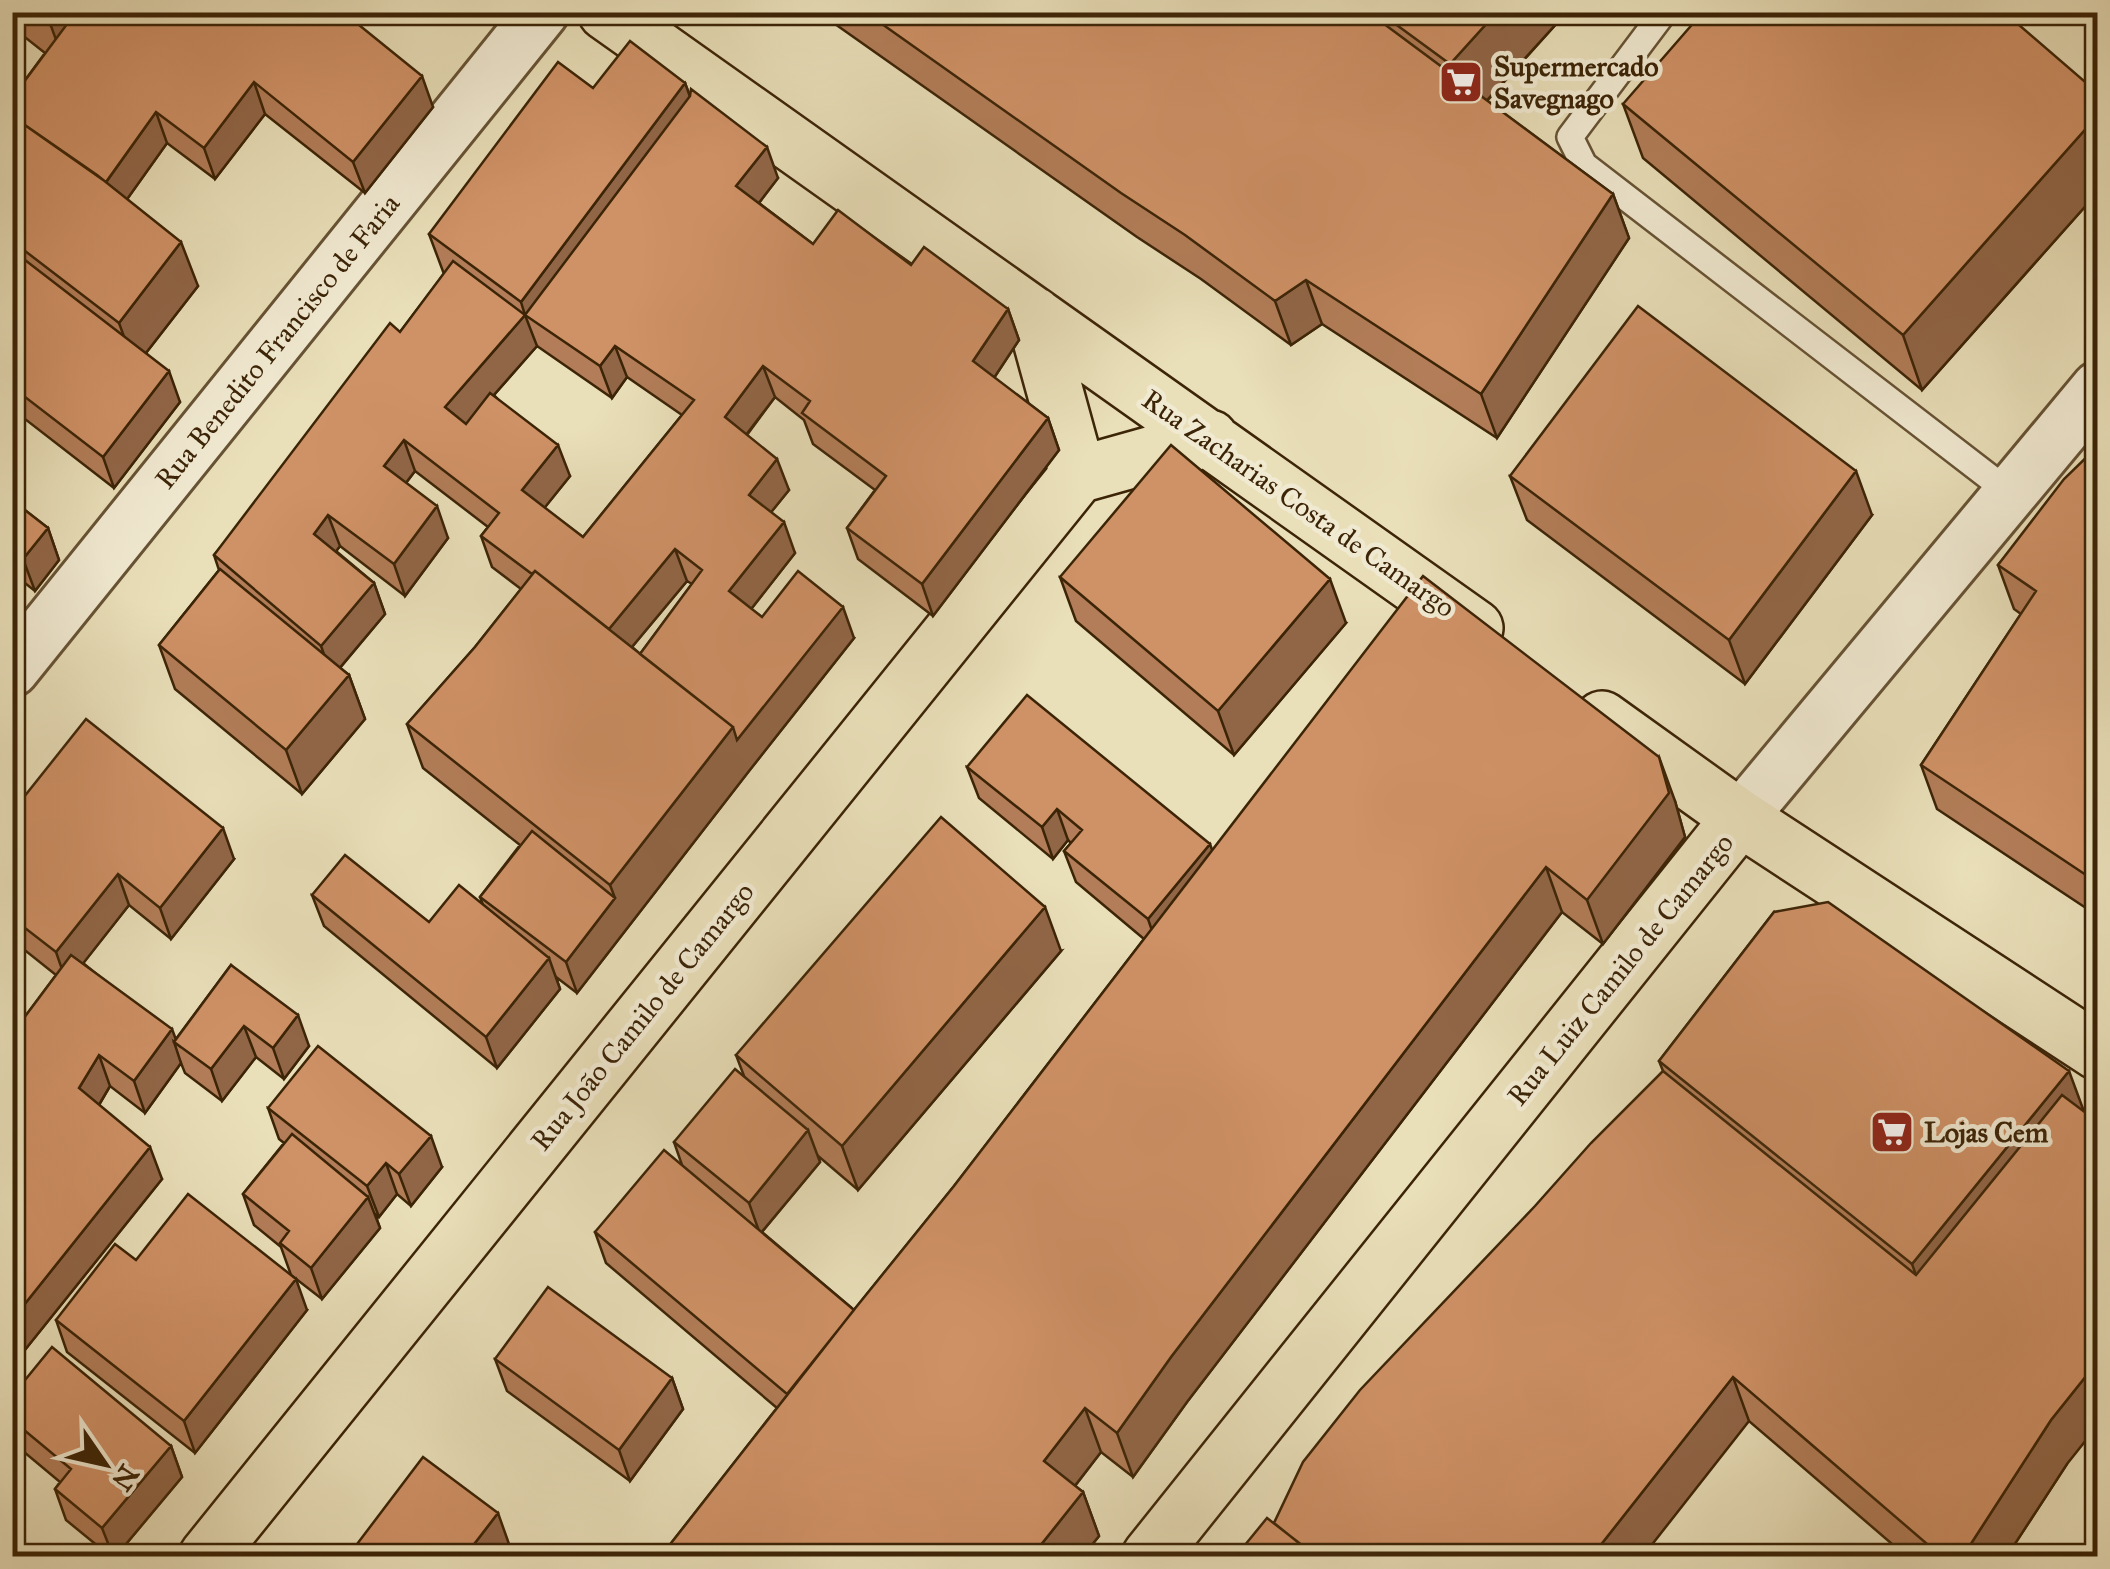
<svg xmlns="http://www.w3.org/2000/svg" width="2110" height="1569" font-family="'IM FELL Great Primer',serif">
<rect width="100%" height="100%" fill="#e9dfb9"/>
<filter id="stains"><feTurbulence type="fractalNoise" baseFrequency=".002" numOctaves="4"/><feColorMatrix values="0 0 0 0 .2 0 0 0 0 .09 0 0 0 0 .02 0 0 0 .5 -.17"/></filter>
<radialGradient id="worn" r=".72"><stop offset=".6" stop-color="#630" stop-opacity="0"/><stop offset="1" stop-color="#630" stop-opacity=".3"/></radialGradient>
<g fill="none" stroke-linecap="round" stroke-linejoin="round">
<defs>
<path id="service" d="M 1664,12 L 1570,137 L 1584,165 L 2010,493"/>
<path id="minor" d="M 12,670 L 542,12
M 1740,818 L 2098,388"/>
<path id="primary" d="M 606,12 L 1475,628
M 1034,315 L 1078,475
M 1602,719 L 1740,818 L 2098,1052
M 207,1556 L 1078,475 L 1210,438
M 1150,1556 L 1740,818"/>
</defs>
<!-- service casing -->
<use href="#service" stroke="#675334" stroke-width="30"/>
<!-- minor casing -->
<use href="#minor" stroke="#675334" stroke-width="58"/>
<!-- primary casing -->
<use href="#primary" stroke="#3c2407" stroke-width="60"/>
<!-- service -->
<use href="#service" stroke="#f1ead2" stroke-width="25"/>
<!-- minor -->
<use href="#minor" stroke="#f1ead2" stroke-width="52"/>
<!-- primary -->
<use href="#primary" stroke="#e9dfb9" stroke-width="55"/>
</g>
<!-- wall -->
<path fill="#b27d58" stroke="#3c2407" stroke-width="2.5" fill-rule="evenodd" d="M 12,12 L 344,12 L 433,107 L 365,193 L 265,114 L 215,179 L 167,143 L 127,199 L 198,286 L 146,353 L 180,402 L 114,488 L 12,409 L 12,98 L 45,53 L 12,27 Z
M 818,12 L 1567,12 L 1487,101 L 1613,194 L 1629,238 L 1497,438 L 1322,324 L 1291,345 L 1201,279 L 1137,237 Z
M 685,83 L 690,96 L 778,178 L 759,203 L 813,244 L 911,265 L 1008,309 L 1019,340 L 994,378 L 1048,418 L 1059,450 L 933,616 L 858,559 L 847,528 L 875,490 L 813,444 L 804,420 L 775,397 L 747,435 L 789,490 L 771,512 L 795,553 L 751,609 L 762,617 L 854,638 L 749,771 L 577,993 L 556,977 L 560,989 L 497,1068 L 324,926 L 312,895 L 429,922 L 483,905 L 480,897 L 520,845 L 423,768 L 407,724 L 475,647 L 521,589 L 492,567 L 481,536 L 488,527 L 415,471 L 406,483 L 448,538 L 405,596 L 340,546 L 336,551 L 374,583 L 385,614 L 340,668 L 349,675 L 365,719 L 302,794 L 175,689 L 159,645 L 219,570 L 214,555 L 400,332 L 444,274 L 429,234 L 593,88 ZM 537,346 L 612,398 L 627,377 L 682,415 L 583,537 L 544,508 L 570,476 L 494,395 ZM 687,581 L 692,584 L 640,654 L 632,647 Z
M 2098,93 L 2098,192 L 1922,390 L 1643,158 L 1623,104 Z
M 2098,446 L 2098,916 L 1937,809 L 1921,765 L 2021,614 L 2014,609 L 1998,565 Z
M 1510,476 L 1872,515 L 1745,684 L 1527,520 Z
M 12,500 L 48,528 L 59,560 L 35,591 L 12,573 Z
M 1060,577 L 1346,623 L 1234,755 L 1076,621 Z
M 967,767 L 1212,851 L 1675,801 L 1685,837 L 1603,944 L 1562,912 L 1187,1402 L 1133,1477 L 1101,1452 L 1075,1486 L 1083,1492 L 1099,1536 L 1083,1556 L 661,1556 L 777,1408 L 606,1263 L 595,1232 L 682,1165 L 674,1142 L 744,1076 L 736,1055 L 1061,951 L 858,1190 L 817,1155 L 820,1162 L 762,1232 L 854,1310 L 954,1186 L 1144,939 L 1076,882 L 1064,851 L 1071,843 L 1068,840 L 1053,859 L 979,798 Z
M 12,812 L 234,859 L 171,939 L 129,905 L 83,963 L 176,1039 L 231,965 L 309,1046 L 284,1079 L 256,1057 L 222,1101 L 185,1073 L 181,1063 L 145,1113 L 110,1086 L 99,1105 L 162,1179 L 12,1366 L 12,1034 L 56,975 L 12,940 Z
M 1774,912 L 2067,1464 L 2007,1556 L 1906,1556 L 1749,1421 L 1274,1523 L 1663,1071 L 1659,1061 Z
M 268,1108 L 442,1167 L 411,1206 L 397,1194 L 379,1217 L 375,1214 L 380,1228 L 322,1299 L 291,1275 L 281,1247 L 254,1225 L 243,1194 L 284,1143 L 279,1139 Z
M 136,1260 L 307,1310 L 195,1453 L 67,1352 L 56,1320 Z
M 495,1359 L 672,1378 L 683,1409 L 630,1481 L 507,1391 Z
M 12,1396 L 171,1446 L 182,1477 L 116,1556 L 110,1556 L 66,1520 L 55,1489 L 60,1482 L 12,1442 Z"/>
<!-- shaded-wall -->
<path fill="#916647" stroke="#3c2407" stroke-width="2.5" d="M 61,12 L 112,12 L 67,70 L 51,26 Z
M 1497,12 L 1567,12 L 1470,119 L 1450,64 Z
M 422,76 L 433,107 L 365,193 L 353,162 Z
M 254,82 L 265,114 L 215,179 L 204,148 Z
M 685,83 L 701,127 L 525,315 L 521,302 Z
M 156,112 L 167,143 L 113,219 L 102,188 Z
M 2098,115 L 2098,192 L 1922,390 L 1903,335 Z
M 767,147 L 778,178 L 748,217 L 736,186 Z
M 1613,194 L 1629,238 L 1497,438 L 1481,394 Z
M 181,242 L 198,286 L 135,367 L 119,323 Z
M 1306,280 L 1322,324 L 1291,345 L 1275,301 Z
M 1008,309 L 1019,340 L 984,393 L 973,361 Z
M 525,315 L 537,346 L 456,438 L 445,407 Z
M 615,346 L 627,377 L 612,398 L 600,366 Z
M 763,366 L 775,397 L 736,448 L 725,417 Z
M 169,371 L 180,402 L 114,488 L 103,457 Z
M 1048,418 L 1059,450 L 933,616 L 922,584 Z
M 404,440 L 415,471 L 395,497 L 384,466 Z
M 558,445 L 570,476 L 534,521 L 522,490 Z
M 777,459 L 789,490 L 760,526 L 749,495 Z
M 1856,471 L 1872,515 L 1745,684 L 1729,640 Z
M 437,506 L 448,538 L 405,596 L 394,564 Z
M 328,515 L 340,546 L 326,565 L 314,534 Z
M 784,522 L 795,553 L 741,622 L 729,591 Z
M 48,528 L 59,560 L 35,591 L 23,559 Z
M 675,549 L 687,581 L 616,666 L 604,635 Z
M 1330,579 L 1346,623 L 1234,755 L 1218,711 Z
M 374,583 L 385,614 L 332,677 L 321,646 Z
M 843,607 L 854,638 L 749,771 L 577,993 L 566,962 L 615,898 L 610,885 L 733,727 Z
M 349,675 L 365,719 L 302,794 L 286,750 Z
M 1659,757 L 1675,801 L 1685,837 L 1603,944 L 1587,900 Z
M 1057,809 L 1068,840 L 1053,859 L 1042,827 Z
M 223,828 L 234,859 L 171,939 L 160,908 Z
M 1210,844 L 1221,875 L 1159,951 L 1148,919 Z
M 1546,867 L 1562,912 L 1187,1402 L 1133,1477 L 1117,1433 L 1171,1357 Z
M 118,874 L 129,905 L 67,984 L 56,952 Z
M 1045,907 L 1061,951 L 858,1190 L 842,1146 Z
M 549,958 L 560,989 L 497,1068 L 486,1037 Z
M 298,1015 L 309,1046 L 284,1079 L 273,1048 Z
M 244,1026 L 256,1057 L 222,1101 L 211,1069 Z
M 172,1029 L 178,1045 L 174,1042 L 181,1063 L 145,1113 L 134,1081 Z
M 99,1055 L 110,1086 L 90,1120 L 79,1088 Z
M 2069,1071 L 2089,1125 L 1932,1319 L 1912,1264 Z
M 808,1130 L 820,1162 L 760,1234 L 749,1203 Z
M 431,1136 L 442,1167 L 411,1206 L 399,1174 Z
M 150,1147 L 162,1179 L 12,1366 L 12,1320 Z
M 386,1163 L 397,1194 L 379,1217 L 367,1186 Z
M 368,1197 L 380,1228 L 322,1299 L 311,1268 Z
M 296,1279 L 307,1310 L 195,1453 L 184,1421 Z
M 2098,1361 L 2098,1425 L 2067,1464 L 2007,1556 L 1963,1556 L 2051,1420 Z
M 1733,1377 L 1749,1421 L 1643,1556 L 1592,1556 Z
M 672,1378 L 683,1409 L 630,1481 L 619,1450 Z
M 1085,1408 L 1101,1452 L 1060,1505 L 1044,1461 Z
M 171,1446 L 182,1477 L 116,1556 L 113,1556 L 102,1528 Z
M 1083,1492 L 1099,1536 L 1083,1556 L 1032,1556 Z
M 498,1513 L 509,1544 L 500,1556 L 465,1556 Z"/>
<!-- building -->
<path fill="#cf9166" stroke="#3c2407" stroke-width="2.5" d="M 34,12 L 61,12 L 51,26 Z
M 76,12 L 343,12 L 422,76 L 353,162 L 254,82 L 204,148 L 156,112 L 106,182 L 12,116 L 12,98 Z
M 865,12 L 1368,12 L 1613,194 L 1481,394 L 1306,280 L 1275,301 L 1185,235 L 1121,193 Z
M 1379,12 L 1497,12 L 1450,64 Z
M 1703,12 L 2004,12 L 2098,93 L 2098,115 L 1903,335 L 1623,104 Z
M 630,41 L 685,83 L 521,302 L 429,234 L 558,62 L 593,88 Z
M 691,89 L 767,147 L 736,186 L 813,244 L 838,210 L 911,265 L 924,247 L 1008,309 L 973,361 L 1048,418 L 922,584 L 847,528 L 886,476 L 802,413 L 810,401 L 763,366 L 725,417 L 777,459 L 749,495 L 784,522 L 729,591 L 762,617 L 798,571 L 843,607 L 737,740 L 733,727 L 640,654 L 702,570 L 675,549 L 609,629 L 535,571 L 532,574 L 481,536 L 499,513 L 404,440 L 384,466 L 437,506 L 394,564 L 328,515 L 314,534 L 374,583 L 321,646 L 214,555 L 390,323 L 400,332 L 453,261 L 525,315 L 445,407 L 466,424 L 490,393 L 558,445 L 522,490 L 583,537 L 694,400 L 615,346 L 600,366 L 525,315 L 690,96 Z
M 12,116 L 97,175 L 181,242 L 119,323 L 12,241 Z
M 12,250 L 169,371 L 103,457 L 12,387 Z
M 1638,306 L 1856,471 L 1729,640 L 1510,476 Z
M 1171,445 L 1330,579 L 1218,711 L 1060,577 Z
M 2098,446 L 2098,883 L 1921,765 L 2036,591 L 1998,565 L 2064,479 Z
M 12,500 L 48,528 L 23,559 L 12,551 Z
M 220,569 L 349,675 L 286,750 L 159,645 Z
M 535,571 L 733,727 L 610,885 L 407,724 L 475,647 Z
M 1423,576 L 1659,757 L 1669,793 L 1587,900 L 1546,867 L 1171,1357 L 1117,1433 L 1085,1408 L 1044,1461 L 1083,1492 L 1032,1556 L 661,1556 L 853,1311 L 954,1186 Z
M 1027,695 L 1210,844 L 1148,919 L 1064,851 L 1082,830 L 1057,809 L 1042,827 L 967,767 Z
M 86,719 L 223,828 L 160,908 L 118,874 L 56,952 L 12,918 L 12,812 Z
M 941,817 L 1045,907 L 842,1146 L 736,1055 Z
M 532,831 L 615,898 L 566,962 L 480,897 Z
M 345,855 L 429,922 L 459,885 L 549,958 L 486,1037 L 312,895 Z
M 1828,902 L 2069,1071 L 1912,1264 L 1659,1061 L 1774,912 Z
M 71,955 L 172,1029 L 134,1081 L 99,1055 L 79,1088 L 150,1147 L 12,1320 L 12,1034 Z
M 231,965 L 298,1015 L 273,1048 L 244,1026 L 211,1069 L 174,1042 Z
M 318,1046 L 431,1136 L 399,1174 L 386,1163 L 367,1186 L 268,1108 Z
M 735,1069 L 808,1130 L 749,1203 L 674,1142 Z
M 1663,1071 L 1916,1275 L 2062,1095 L 2098,1122 L 2098,1361 L 2051,1420 L 1963,1556 L 1941,1556 L 1733,1377 L 1592,1556 L 1315,1556 L 1274,1523 L 1303,1462 L 1360,1390 L 1535,1206 L 1591,1143 Z
M 292,1134 L 368,1197 L 311,1268 L 280,1243 L 289,1231 L 243,1194 Z
M 664,1150 L 854,1310 L 787,1394 L 595,1232 Z
M 188,1194 L 296,1279 L 184,1421 L 56,1320 L 115,1244 L 136,1260 Z
M 548,1287 L 672,1378 L 619,1450 L 495,1359 Z
M 52,1347 L 171,1446 L 102,1528 L 55,1489 L 71,1469 L 12,1420 L 12,1396 Z
M 423,1457 L 498,1513 L 465,1556 L 348,1556 Z
M 1267,1518 L 1316,1556 L 1236,1556 Z
M 12,1539 L 35,1556 L 12,1556 Z"/>
<!-- icons -->
<defs>
<symbol id="supermarket-square" viewBox="-11 -11 22 22"><rect x="-9" y="-9" width="18" height="18" rx="4" fill="#8f2418" stroke="#f1ead2"/><path d="M-6-5.5h2.5l.6 2H6L4.5 2H-2.5L-4.4-4H-6ZM-1.5 3.2a1.3 1.3 0 1 0 .1 0ZM3 3.2a1.3 1.3 0 1 0 .1 0Z" fill="#fff"/></symbol>
</defs>
<g fill-rule="evenodd">
<use href="#supermarket-square" x="1436" y="57" width="50" height="50"/>
<use href="#supermarket-square" x="1867" y="1107" width="50" height="50"/>
</g>
<g text-anchor="middle" stroke-width="9" stroke-linejoin="round" paint-order="stroke">
<!-- poi labels -->
<g font-size="28" font-weight="bold" fill="#3c2407" stroke="#f1ead2" text-anchor="start">
<text x="1494" y="76">Supermercado<tspan x="1494" dy="32">Savegnago</tspan></text>
<text x="1924" y="1142">Lojas Cem</text>
</g>
<!-- street labels -->
<g font-size="28" fill="#3c2407" stroke="#f1ead2">
<text transform="translate(277 341) rotate(-51)" y="10">Rua Benedito Francisco de Faria</text>
<text transform="translate(1299 503) rotate(35)" y="10">Rua Zacharias Costa de Camargo</text>
<text transform="translate(1620 969) rotate(-51)" y="10">Rua Luiz Camilo de Camargo</text>
<text transform="translate(642 1016) rotate(-51)" y="10">Rua João Camilo de Camargo</text>
</g>
</g>
<!-- margin -->
<rect width="2110" height="1569" fill="none" stroke="#e9dfb9" stroke-width="50"/>
<rect x="15" y="15" width="2080" height="1539" fill="none" stroke="#3c2407" stroke-width="5"/>
<rect x="25" y="25" width="2060" height="1519" fill="none" stroke="#3c2407" stroke-width="2.5"/>
<!-- north arrow -->
<g transform="translate(105 1464) rotate(124)" stroke="#f1ead2" stroke-width="8" paint-order="stroke">
<path d="M0-8L18 38L0 25L-18 38Z" fill="#3c2407"/>
<text y="-15" font-size="28" font-weight="bold" text-anchor="middle" fill="#3c2407">N</text>
</g>
<rect width="100%" height="100%" filter="url(#stains)"/>
<rect width="100%" height="100%" fill="url(#worn)"/>
</svg>
